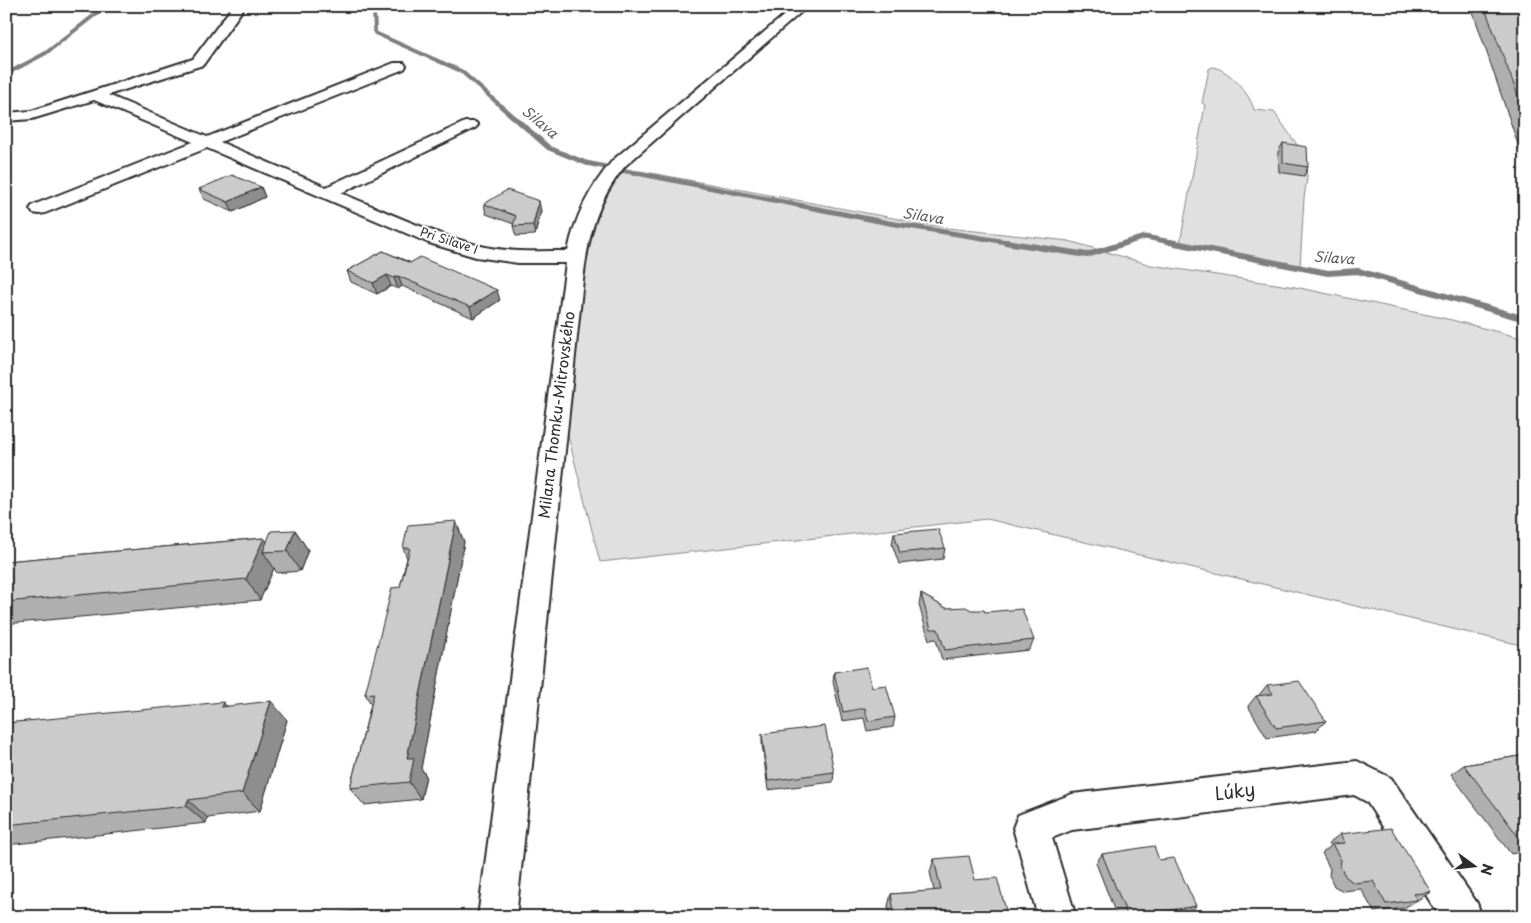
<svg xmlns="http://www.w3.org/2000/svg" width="1531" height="923" font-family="'Playpen Sans',sans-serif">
<rect width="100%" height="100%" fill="#fff"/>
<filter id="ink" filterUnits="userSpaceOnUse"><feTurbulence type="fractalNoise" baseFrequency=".02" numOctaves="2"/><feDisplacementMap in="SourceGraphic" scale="10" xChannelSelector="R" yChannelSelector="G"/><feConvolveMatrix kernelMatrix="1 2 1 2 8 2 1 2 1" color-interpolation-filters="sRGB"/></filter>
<g filter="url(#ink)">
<!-- green -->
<path fill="#e0e0e0" stroke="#868686" d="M 1212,67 C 1228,68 1251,95 1254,110 L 1274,112 L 1305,156 L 1307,178 L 1304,198 L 1300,267 L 1180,243 L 1205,105 L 1202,103 L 1209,69 Z
M 640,171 L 947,228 L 1069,241 L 1151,265 L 1295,287 L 1452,320 L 1525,339 L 1525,646 L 987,519 L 600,562 L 565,424 L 585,246 L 599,199 L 614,172 Z"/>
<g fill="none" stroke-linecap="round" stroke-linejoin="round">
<!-- stream-far2 -->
<path stroke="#7e7e7e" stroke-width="4" d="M 374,6 L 375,33 L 461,71 L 502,107
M 6,74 L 46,53 L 106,6"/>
<!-- stream-far1 -->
<path stroke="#7e7e7e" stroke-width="5" d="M 501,106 L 549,148 L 586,163 L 889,223 L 1013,243
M 1125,243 L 1145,237 L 1176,243"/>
<!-- stream -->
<path stroke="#7e7e7e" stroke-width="6" d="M 1005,242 L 1087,255 L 1129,242
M 1170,242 L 1328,273 L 1358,271 L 1525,319"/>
<defs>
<path id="minor" d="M 233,6 L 245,6 L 203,65 L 108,95 L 207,137 L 394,63 L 404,63 L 406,66 L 404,69 L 220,142 L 326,187 L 465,122 L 475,122 L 478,125 L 475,128 L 341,193 C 385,211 430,233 477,245 C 506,253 538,251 568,251 C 575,216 590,187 613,160 L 795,6 L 808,6 L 625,166 C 594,204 587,243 582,289 L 516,917 L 478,917 L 566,263 L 518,263 L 476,257 L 429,243 L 207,148 L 45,213 L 39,214 L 33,213 L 30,209 L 33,205 L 193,142 L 94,100 L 32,119 L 6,121 L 6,113 L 31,111 L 193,59 Z
M 1357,761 L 1391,778 L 1477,903 L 1482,917 L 1440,917 L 1367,802 L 1354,795 L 1072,830 L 1052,838 L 1076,917 L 1038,917 L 1013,828 L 1018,815 L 1072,794 Z"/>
</defs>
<!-- minor casing -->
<use href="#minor" stroke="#2b2b2b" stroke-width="4"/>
<!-- minor -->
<use href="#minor" fill="#fff" fill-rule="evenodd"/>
</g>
<!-- wall -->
<path fill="#afafaf" stroke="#2b2b2b" d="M 1471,6 L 1525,6 L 1525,165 Z
M 1283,143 L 1308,167 L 1304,176 L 1279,172 L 1278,152 Z
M 261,187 L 265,197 L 233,212 L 204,199 L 199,189 Z
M 484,204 L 541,211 L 535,235 L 516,236 L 513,226 L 514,224 L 486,214 Z
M 383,251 L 500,300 L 473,318 L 402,286 L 398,289 L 391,286 L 377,294 L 351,282 L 347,271 Z
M 456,521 L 464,542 L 421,768 L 426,776 L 421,799 L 364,805 L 350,788 L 371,704 L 365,694 L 400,587 L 407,558 L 403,548 Z
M 295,530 L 308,550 L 300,571 L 277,573 L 274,568 L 260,600 L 6,624 L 6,561 L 264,538 L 267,542 Z
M 894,533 L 945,548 L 943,559 L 899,564 L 892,544 Z
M 921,594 L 946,608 L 985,612 L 1034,640 L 1029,650 L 942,660 L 936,639 L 929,640 L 919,605 Z
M 834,672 L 872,687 L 895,717 L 893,727 L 867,731 L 864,718 L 842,721 L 833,682 Z
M 1267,685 L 1326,721 L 1316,731 L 1267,738 L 1248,706 L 1256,696 L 1260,696 L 1259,695 Z
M 227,706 L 287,720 L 260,811 L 208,818 L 206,823 L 6,845 L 6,723 Z
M 762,734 L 834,772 L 833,782 L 768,790 L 762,744 Z
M 1525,755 L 1525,851 L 1511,854 L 1451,774 L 1464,765 Z
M 1340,834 L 1431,892 L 1404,908 L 1374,912 L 1361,889 L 1343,891 L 1334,886 L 1329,875 L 1330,869 L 1322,853 L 1331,846 L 1329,843 Z
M 1102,854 L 1159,860 L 1196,906 L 1188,914 L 1171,917 L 1117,917 L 1096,863 Z
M 934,859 L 975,880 L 1008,917 L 890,917 L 888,906 L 891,894 L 934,891 L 930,872 Z"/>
<!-- shaded-wall -->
<path fill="#8e8e8e" stroke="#2b2b2b" d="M 261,187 L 265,197 L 233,212 L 228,202 Z
M 539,201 L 541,211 L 535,235 L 533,225 Z
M 387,275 L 391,286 L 377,294 L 373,283 Z
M 398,276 L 402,286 L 398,289 L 394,278 Z
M 497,290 L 500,300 L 473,318 L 470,307 Z
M 456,521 L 464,542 L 421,768 L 426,776 L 421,799 L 409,782 L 407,758 Z
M 295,530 L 308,550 L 300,571 L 287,551 Z
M 264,538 L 273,551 L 263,552 L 274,568 L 260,600 L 246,579 Z
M 271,701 L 287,720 L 260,811 L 242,793 Z
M 223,702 L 240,721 L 221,707 Z
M 188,800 L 208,818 L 206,823 L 186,806 Z
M 365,910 L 372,917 L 363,917 Z"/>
<!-- building -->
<path fill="#cbcbcb" stroke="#2b2b2b" d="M 1484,6 L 1525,6 L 1525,114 Z
M 1283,143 L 1307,147 L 1308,167 L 1283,163 Z
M 232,175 L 261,187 L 228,202 L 199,189 Z
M 507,190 L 539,201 L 533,225 L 513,226 L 516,216 L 484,204 Z
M 383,251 L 410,263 L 420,257 L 497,290 L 470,307 L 398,276 L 394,278 L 387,275 L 373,283 L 347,271 Z
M 456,521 L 407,758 L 414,758 L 409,782 L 350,788 L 374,693 L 365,694 L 392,588 L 400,587 L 410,548 L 403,548 L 408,525 Z
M 938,529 L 945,548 L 900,553 L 894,533 Z
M 295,530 L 287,551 L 263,552 L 271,531 Z
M 264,538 L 246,579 L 6,602 L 6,561 Z
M 921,594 L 946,608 L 966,607 L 971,610 L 984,610 L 985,612 L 1022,609 L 1034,640 L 945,650 L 938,629 L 931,629 Z
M 867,667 L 872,687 L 886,685 L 895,717 L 868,721 L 865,708 L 843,712 L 834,672 Z
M 1299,681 L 1326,721 L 1276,728 L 1256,696 L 1273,694 L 1267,685 Z
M 271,701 L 242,793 L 188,800 L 186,806 L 6,825 L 6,723 L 223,702 L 221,707 Z
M 825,726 L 834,772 L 768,781 L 762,734 Z
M 1525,755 L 1525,845 L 1464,765 Z
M 1391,828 L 1431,892 L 1413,894 L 1417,900 L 1386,904 L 1373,881 L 1354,883 L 1346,877 L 1340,867 L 1341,860 L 1332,844 L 1345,843 L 1340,834 Z
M 1154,846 L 1159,860 L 1174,858 L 1196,906 L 1128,917 L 1102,854 Z
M 969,856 L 975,880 L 997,878 L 1008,917 L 895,917 L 891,894 L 941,890 L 934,859 Z
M 365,910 L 363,917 L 300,917 Z"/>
</g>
<g text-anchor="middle" stroke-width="4" stroke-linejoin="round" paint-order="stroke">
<!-- far-street labels -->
<g font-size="12" fill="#2b2b2b" stroke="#fff">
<text transform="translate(449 241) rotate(18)" y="4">Pri Siľave I</text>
</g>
<!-- far-water labels -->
<g font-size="14" font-style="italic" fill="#5c5c5c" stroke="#fff">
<text transform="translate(540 122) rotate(40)" y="5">Silava</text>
<text transform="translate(923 216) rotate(9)" y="5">Silava</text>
<text transform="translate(1334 258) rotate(4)" y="5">Silava</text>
</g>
<!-- street labels -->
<g font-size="15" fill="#2b2b2b" stroke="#fff">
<text transform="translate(557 415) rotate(-83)" y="5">Milana Thomku-Mitrovského</text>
</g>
<!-- near-street labels -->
<g font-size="18" fill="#2b2b2b" stroke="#fff">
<text transform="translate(1235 792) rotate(-7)" y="6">Lúky</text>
</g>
</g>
<!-- margin -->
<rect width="1531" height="923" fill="none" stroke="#fff" stroke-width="25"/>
<rect x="12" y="12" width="1506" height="898" fill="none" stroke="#2b2b2b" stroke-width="2" filter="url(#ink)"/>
<!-- north arrow -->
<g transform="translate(1474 866) rotate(105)" stroke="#ffffff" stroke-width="4" paint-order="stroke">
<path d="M0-4L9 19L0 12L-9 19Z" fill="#2b2b2b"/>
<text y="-8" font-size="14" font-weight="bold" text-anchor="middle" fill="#2b2b2b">N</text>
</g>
</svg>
